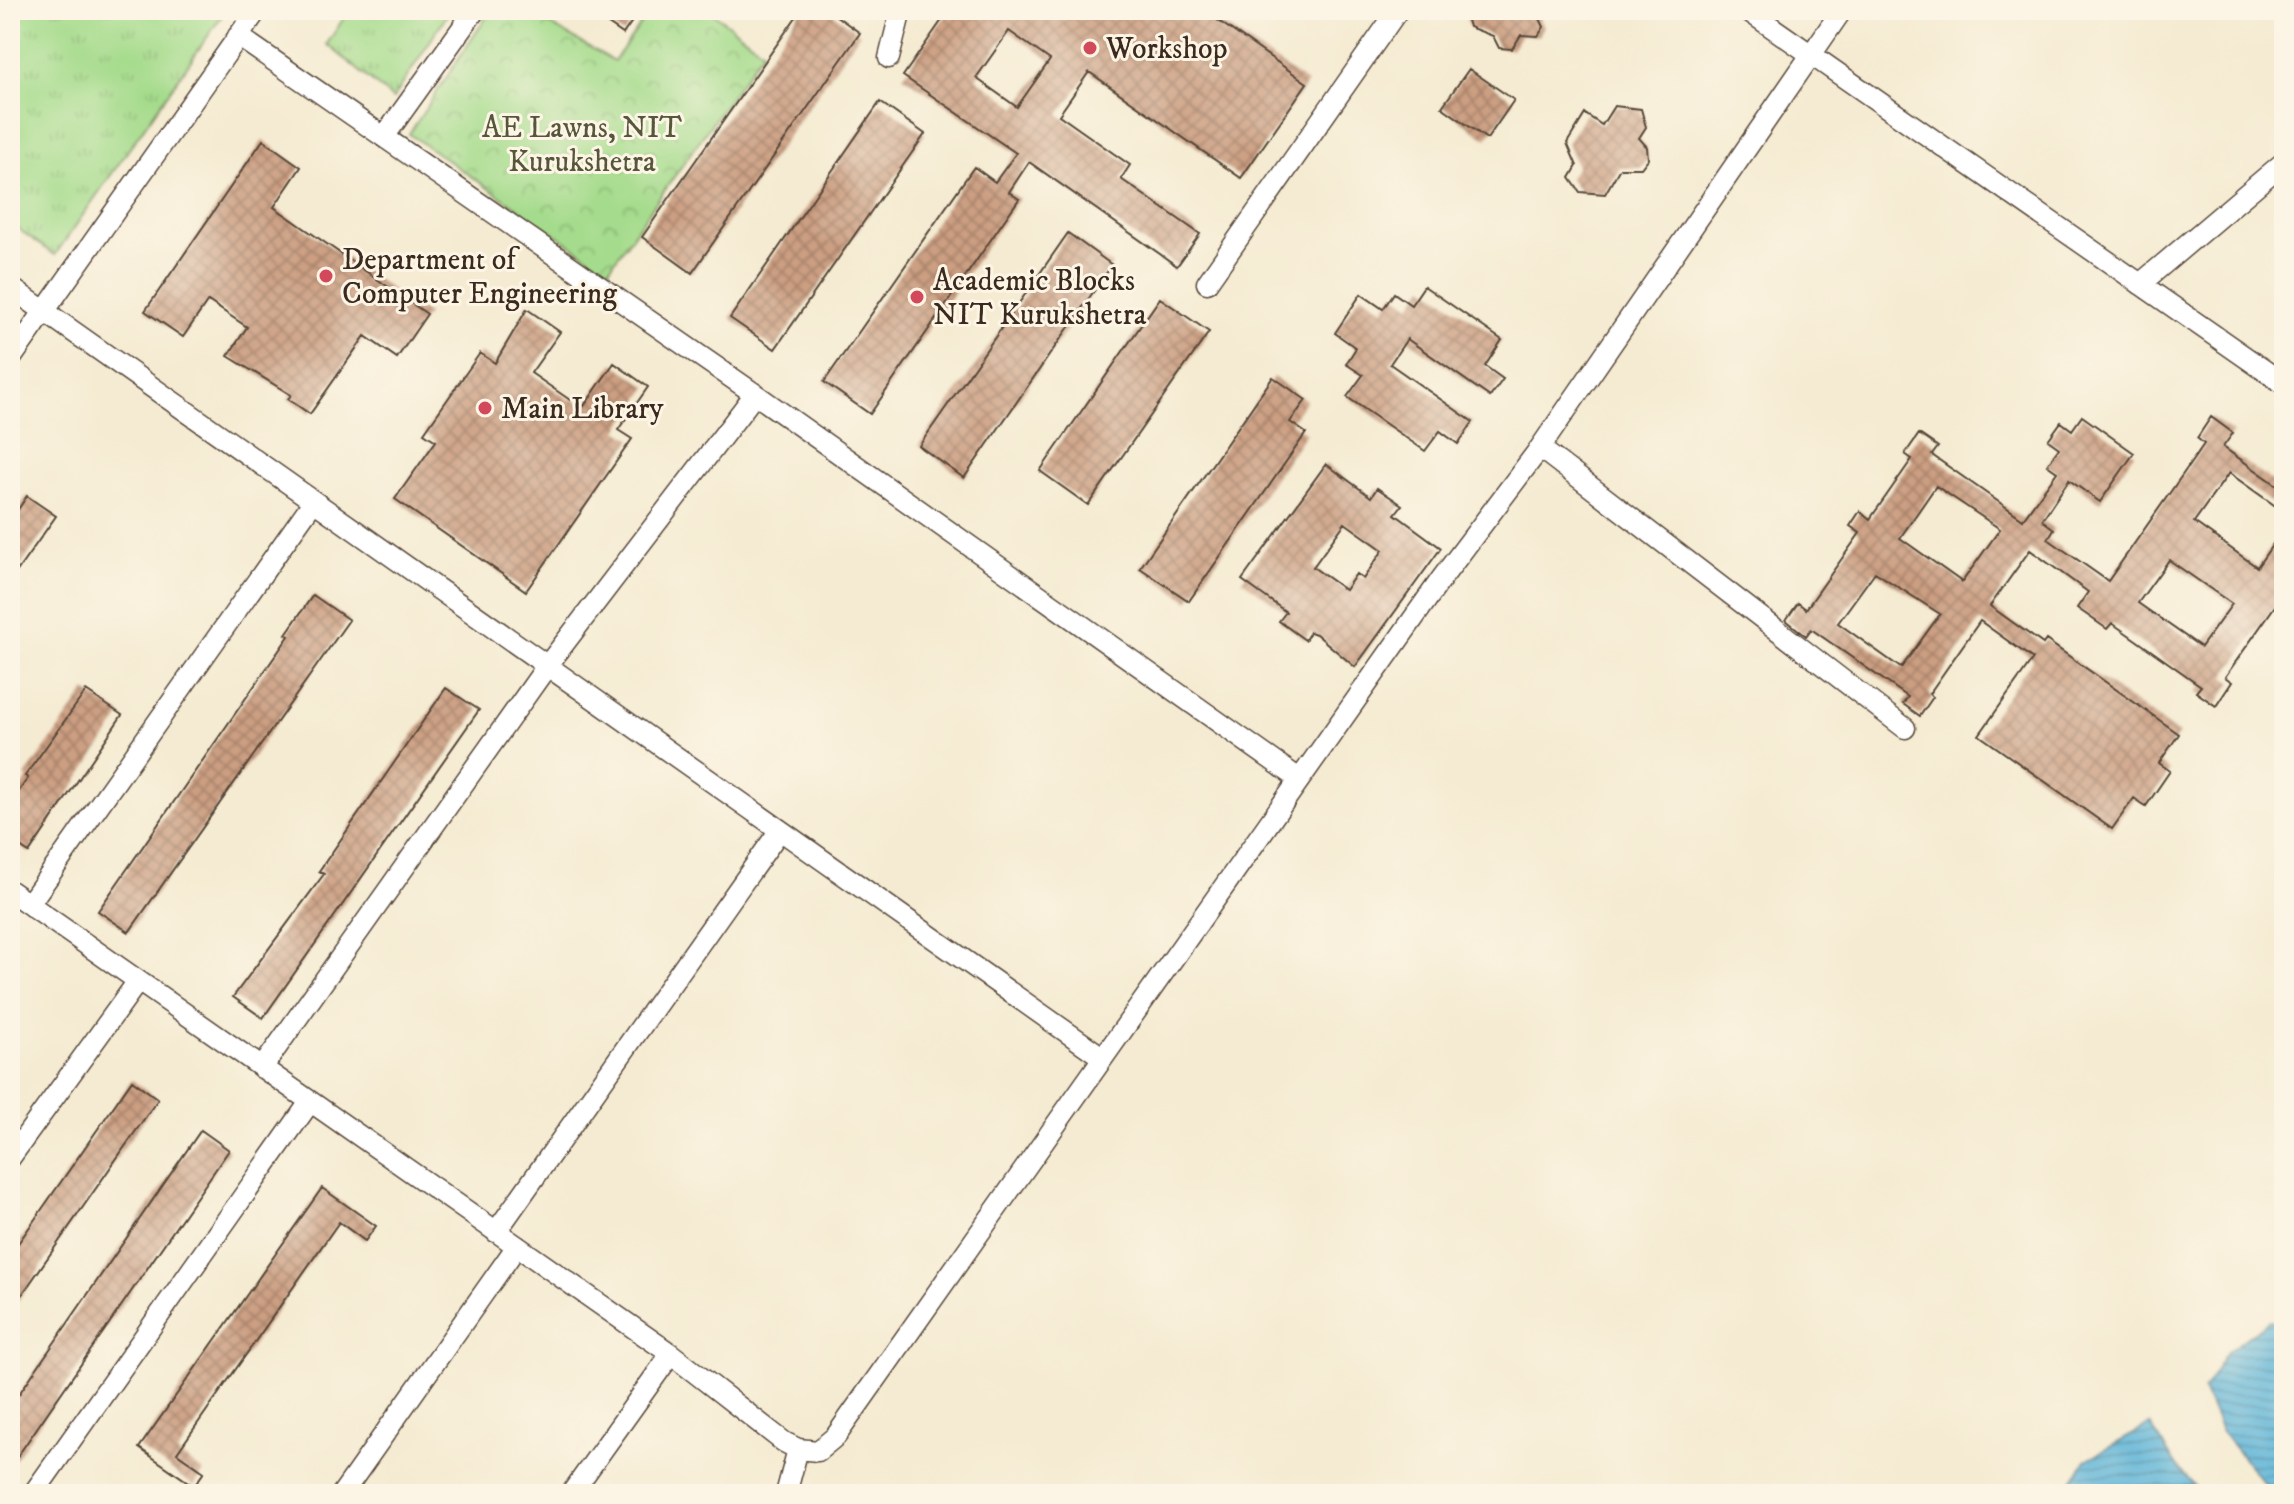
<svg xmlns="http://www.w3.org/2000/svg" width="2294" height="1504" font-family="'IM FELL DW Pica',serif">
<defs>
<pattern id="grass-tufts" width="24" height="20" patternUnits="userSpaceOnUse" patternTransform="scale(2)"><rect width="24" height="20" fill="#a5db8c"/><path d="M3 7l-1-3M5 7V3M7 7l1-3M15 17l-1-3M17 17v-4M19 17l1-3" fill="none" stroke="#8fbc78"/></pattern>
<pattern id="park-crowns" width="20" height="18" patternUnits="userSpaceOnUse" patternTransform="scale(2)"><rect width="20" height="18" fill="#a5db8c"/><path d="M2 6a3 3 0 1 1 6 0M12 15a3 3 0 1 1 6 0" fill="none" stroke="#8fbc78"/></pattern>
<pattern id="water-rules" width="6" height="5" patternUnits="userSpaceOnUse" patternTransform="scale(2)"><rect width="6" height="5" fill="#5bb4d8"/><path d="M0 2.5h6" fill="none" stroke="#4c93af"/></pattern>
<pattern id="building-cross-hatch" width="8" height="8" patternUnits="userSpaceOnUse" patternTransform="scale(2)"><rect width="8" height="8" fill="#cc9f82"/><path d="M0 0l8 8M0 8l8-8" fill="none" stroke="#a7826a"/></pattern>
</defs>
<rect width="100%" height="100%" fill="#fcf5e5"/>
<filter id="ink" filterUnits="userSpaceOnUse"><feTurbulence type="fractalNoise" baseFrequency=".0125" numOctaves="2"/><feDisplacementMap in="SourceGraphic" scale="16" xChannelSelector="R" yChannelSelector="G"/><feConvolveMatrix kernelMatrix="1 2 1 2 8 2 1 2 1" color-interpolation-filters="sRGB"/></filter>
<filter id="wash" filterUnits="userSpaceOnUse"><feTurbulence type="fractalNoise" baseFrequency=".006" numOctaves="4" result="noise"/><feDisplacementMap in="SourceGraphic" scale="32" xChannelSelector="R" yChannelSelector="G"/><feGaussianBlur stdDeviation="1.8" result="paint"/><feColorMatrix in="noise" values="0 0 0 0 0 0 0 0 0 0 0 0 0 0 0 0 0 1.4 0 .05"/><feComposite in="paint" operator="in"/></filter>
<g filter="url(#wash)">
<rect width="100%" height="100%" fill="#f5ebd2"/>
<!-- grass -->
<path fill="url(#grass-tufts)" stroke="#708255" stroke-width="2" d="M 10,10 L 226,10 L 55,255 L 10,223 Z
M 349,10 L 450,10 L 393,99 L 327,44 Z"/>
<!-- park -->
<path fill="url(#park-crowns)" stroke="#708255" stroke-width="2" d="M 491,10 L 557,10 L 549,24 L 614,61 L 651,10 L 709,10 L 763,51 L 608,270 L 409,134 Z"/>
<!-- water -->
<path fill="url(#water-rules)" stroke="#4b6f7b" stroke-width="2" d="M 2269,1321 L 2284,1323 L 2284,1494 L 2273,1494 L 2221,1431 L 2203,1390 L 2227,1352 Z
M 2150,1425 L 2179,1469 L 2202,1494 L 2062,1494 L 2086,1460 Z"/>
<g id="blocks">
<!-- building -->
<path fill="url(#building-cross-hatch)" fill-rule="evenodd" d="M 588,10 L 640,10 L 623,34 Z
M 801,10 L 828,10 L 860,33 L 692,273 L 642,237 Z
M 949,10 L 1203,10 L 1307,83 L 1241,178 L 1089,72 L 1059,115 L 1130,165 L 1121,179 L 1200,234 L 1177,266 L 1029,162 L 1009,192 L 1019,199 L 870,414 L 824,382 L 974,167 L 995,182 L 1016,153 L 903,76 ZM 1009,31 L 1050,60 L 1017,107 L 976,78 Z
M 1464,10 L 1536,10 L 1544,27 L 1538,36 L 1521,35 L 1512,49 L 1499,48 L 1493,36 L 1469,27 Z
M 1469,69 L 1514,100 L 1487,139 L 1442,107 Z
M 880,102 L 925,134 L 775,349 L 730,318 Z
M 1614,106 L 1641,109 L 1646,127 L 1639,138 L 1647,147 L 1648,159 L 1641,168 L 1620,168 L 1605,194 L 1580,192 L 1570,178 L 1577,166 L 1567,143 L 1585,114 L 1602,125 Z
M 263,140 L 301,167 L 274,207 L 427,314 L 397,358 L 365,336 L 310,414 L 288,399 L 291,395 L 228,356 L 247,327 L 208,301 L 183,337 L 145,311 Z
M 1068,233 L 1112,265 L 964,478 L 919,446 Z
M 1424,286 L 1502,340 L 1485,366 L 1503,379 L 1490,397 L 1407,339 L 1390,364 L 1473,422 L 1458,444 L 1440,431 L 1425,451 L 1347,397 L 1363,375 L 1346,364 L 1356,348 L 1335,333 L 1361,294 L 1383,309 L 1394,293 L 1411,305 Z
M 1160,298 L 1209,332 L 1088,505 L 1040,471 Z
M 527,309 L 560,332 L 531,373 L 570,400 L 572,398 L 584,406 L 614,363 L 648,387 L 618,430 L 632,439 L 526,591 L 395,499 L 436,441 L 424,433 L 480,353 L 495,363 Z
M 1273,377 L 1306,400 L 1290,422 L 1306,433 L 1189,601 L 1140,568 Z
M 2082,416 L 2134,453 L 2100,502 L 2069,480 L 2042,520 L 2054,529 L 2048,539 L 2108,581 L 2204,444 L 2197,438 L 2211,417 L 2233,433 L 2223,447 L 2284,490 L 2284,512 L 2229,473 L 2194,522 L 2257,567 L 2284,528 L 2284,613 L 2275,606 L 2225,677 L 2232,682 L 2216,706 L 2196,692 L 2201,686 L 2112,623 L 2107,629 L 2077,608 L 2088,592 L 2030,550 L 1990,606 L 2043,644 L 2046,640 L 2179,734 L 2159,763 L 2170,771 L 2146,806 L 2134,798 L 2112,829 L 1979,735 L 2033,659 L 1980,621 L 1929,694 L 1933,697 L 1920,716 L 1903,704 L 1908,697 L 1811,629 L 1806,636 L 1786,620 L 1798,603 L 1806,609 L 1860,533 L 1850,526 L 1860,511 L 1870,519 L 1912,459 L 1905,454 L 1919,434 L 1938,447 L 1932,455 L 2023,519 L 2057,472 L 2047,465 L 2059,448 L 2048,440 L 2061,422 L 2072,430 ZM 1936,486 L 2000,529 L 1962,582 L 1900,538 ZM 2169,560 L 2232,604 L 2201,647 L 2138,603 ZM 1875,572 L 1940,614 L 1901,668 L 1838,623 Z
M 1326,464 L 1371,497 L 1377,488 L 1402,505 L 1395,514 L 1441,548 L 1355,667 L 1316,634 L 1310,632 L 1305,640 L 1279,621 L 1286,612 L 1242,580 ZM 1345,523 L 1383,550 L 1363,579 L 1356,574 L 1345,590 L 1313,567 Z
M 27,496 L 56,516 L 10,581 L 10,506 L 17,511 Z
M 313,595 L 349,620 L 129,932 L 98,911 L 289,636 L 286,634 Z
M 446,688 L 479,710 L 263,1018 L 233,997 L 324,874 L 319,871 Z
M 86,691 L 122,715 L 29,853 L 10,840 L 10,804 L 28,778 L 25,776 Z
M 132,1080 L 158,1099 L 10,1312 L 10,1255 Z
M 201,1130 L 229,1150 L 10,1467 L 10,1407 Z
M 322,1188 L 376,1226 L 365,1241 L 339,1222 L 177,1453 L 204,1472 L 194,1486 L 139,1448 Z"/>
</g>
</g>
<g filter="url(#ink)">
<use href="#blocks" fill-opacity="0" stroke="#574739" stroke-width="2"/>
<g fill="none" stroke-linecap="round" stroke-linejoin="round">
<defs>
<path id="minor" d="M 1747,10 L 2284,384
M 238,36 L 755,394 L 1299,779
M 889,58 L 901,10
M 384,137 L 475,10
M 1207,283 L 1398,10
M 2140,284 L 2284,162
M 10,287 L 1102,1057
M 10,360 L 257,10
M 1540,448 L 1905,728
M 10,891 L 671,1354 L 784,1442 L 798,1449 L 818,1451 L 836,1436 L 1442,578 L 1540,448 L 1842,10
M 29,904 L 313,502
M 262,1068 L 547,666 L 755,394
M 10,1158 L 138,981
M 496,1232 L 780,830
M 33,1494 L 310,1102
M 342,1494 L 517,1246
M 571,1494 L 671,1354
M 786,1494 L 798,1449"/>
</defs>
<!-- minor casing -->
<use href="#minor" stroke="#574739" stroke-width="23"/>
<!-- minor -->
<use href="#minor" stroke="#fff" stroke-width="20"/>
</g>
</g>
<!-- markers -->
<g fill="#d1495b" stroke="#fcf5e5" stroke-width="3">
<circle cx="1090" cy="48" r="8"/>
<circle cx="326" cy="276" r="8"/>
<circle cx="917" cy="297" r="8"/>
<circle cx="485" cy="408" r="8"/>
</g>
<g text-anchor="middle" stroke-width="6" stroke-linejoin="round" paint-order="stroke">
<!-- poi labels -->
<g font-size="30" fill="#3b2a1e" stroke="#fcf5e5" text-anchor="start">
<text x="1106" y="58">Workshop</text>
<text x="342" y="269">Department of<tspan x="342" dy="34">Computer Engineering</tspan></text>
<text x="933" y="290">Academic Blocks<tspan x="933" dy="34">NIT Kurukshetra</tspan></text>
<text x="501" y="418">Main Library</text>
</g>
<!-- park labels -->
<g font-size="30" fill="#56563a" stroke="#fcf5e5">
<text x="582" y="137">AE Lawns, NIT<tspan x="582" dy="34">Kurukshetra</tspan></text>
</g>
</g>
<!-- margin -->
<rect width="2294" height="1504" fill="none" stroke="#fcf5e5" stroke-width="40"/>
</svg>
